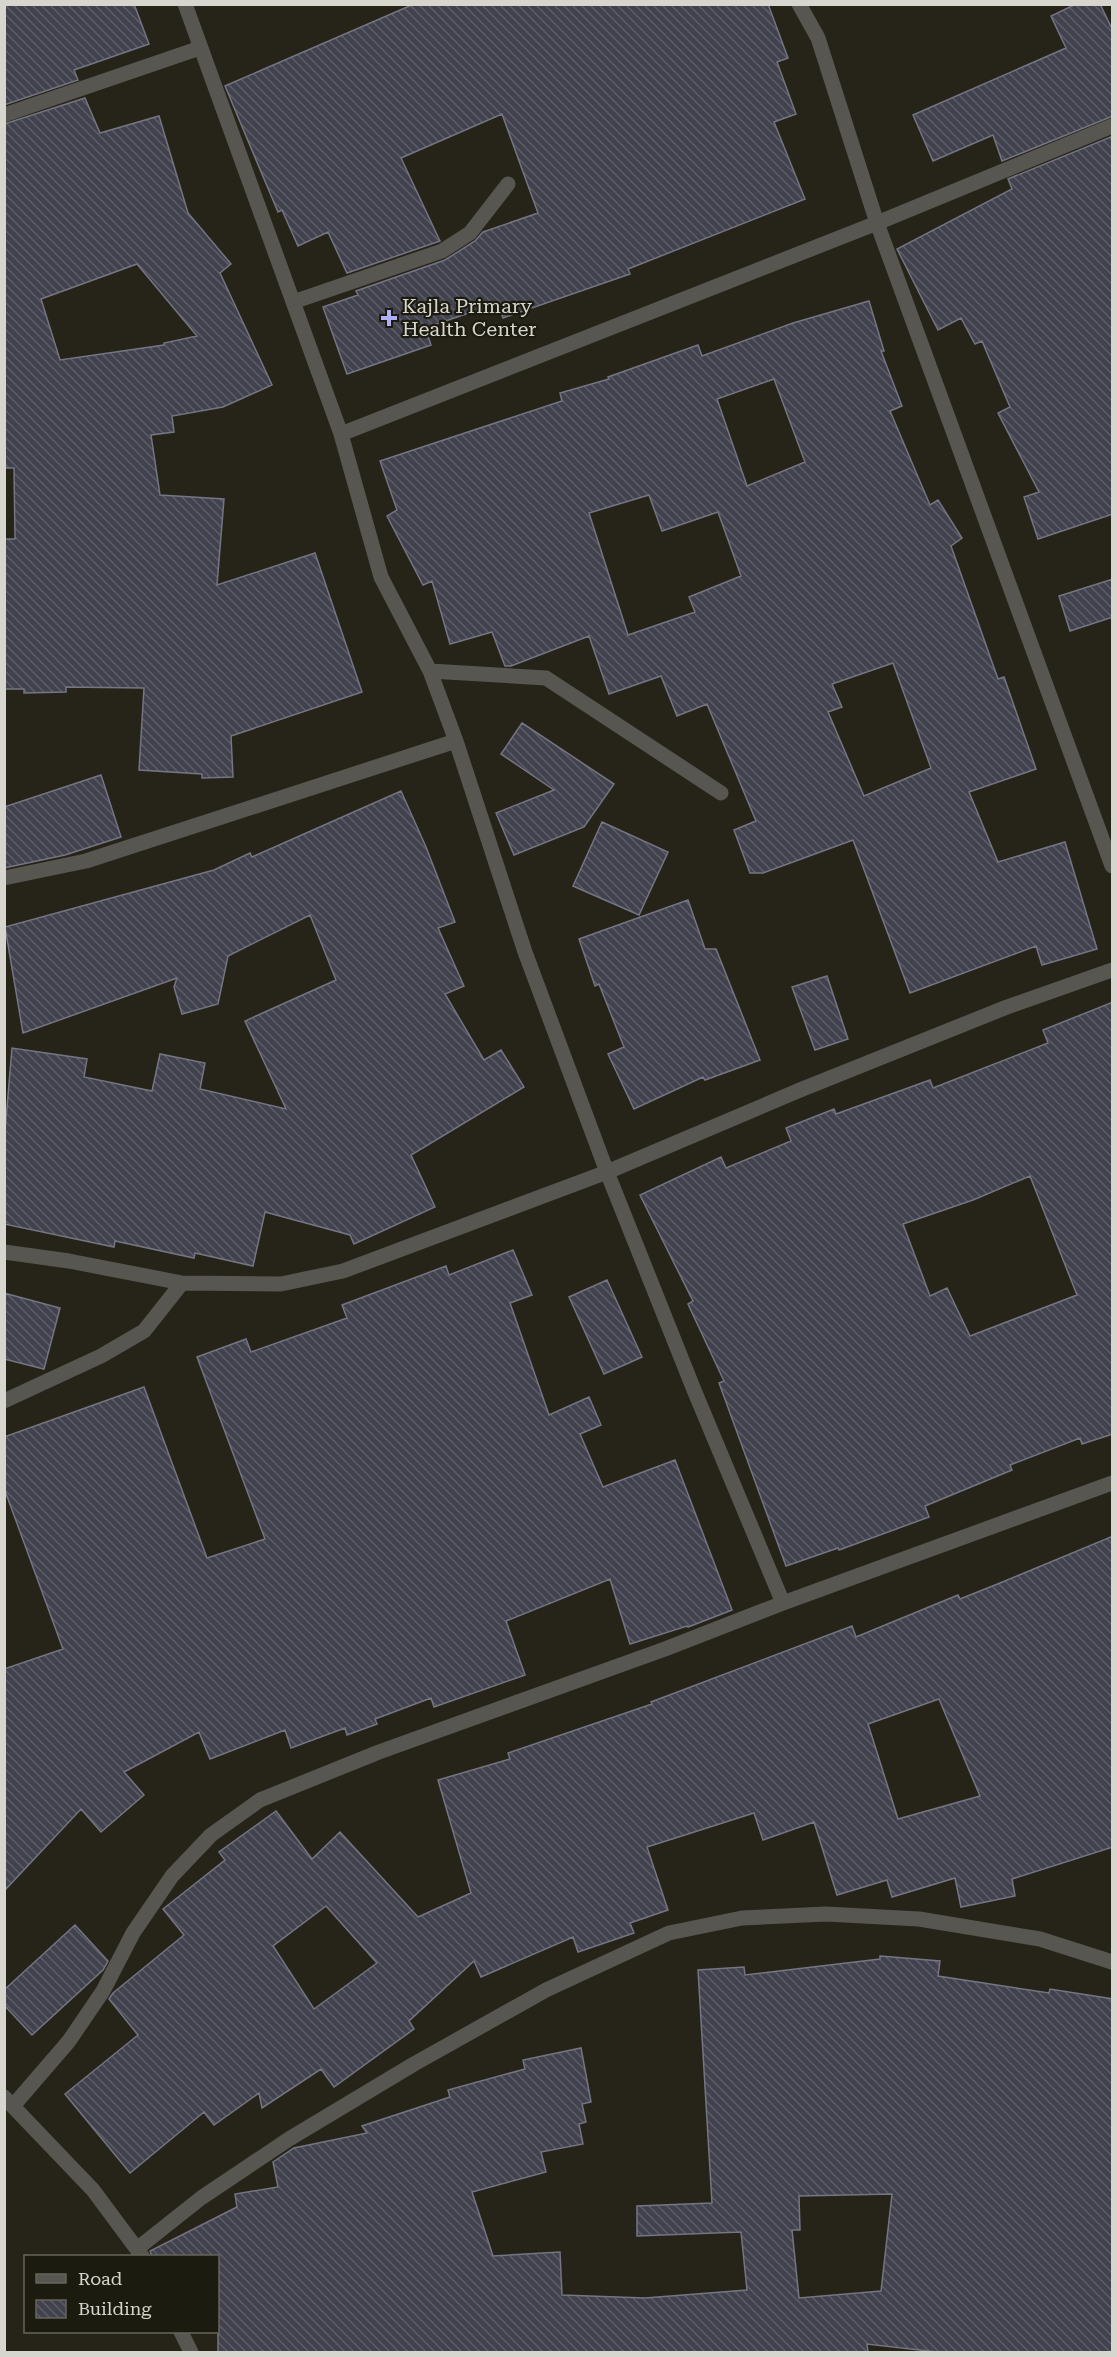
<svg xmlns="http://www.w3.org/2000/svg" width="1117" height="2357" font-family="'Roboto Serif',serif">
<defs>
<pattern id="building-back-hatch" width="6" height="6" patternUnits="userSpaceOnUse" patternTransform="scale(1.5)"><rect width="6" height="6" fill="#41424e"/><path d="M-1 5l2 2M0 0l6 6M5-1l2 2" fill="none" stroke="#5c5d66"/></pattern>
</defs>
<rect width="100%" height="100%" fill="#262419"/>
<!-- building -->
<path fill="url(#building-back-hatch)" stroke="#757583" stroke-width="1.5" fill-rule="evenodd" d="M 4,4 L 134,4 L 149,44 L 74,70 L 78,80 L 4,105 Z
M 414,4 L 768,4 L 788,58 L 777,62 L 796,114 L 774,122 L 805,199 L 628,269 L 630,274 L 503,318 L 498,303 L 425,328 L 431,345 L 347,374 L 323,307 L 358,295 L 356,291 L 445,260 L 475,241 L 483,232 L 538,213 L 502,114 L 401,158 L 440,241 L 347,273 L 328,232 L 298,246 L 282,210 L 278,212 L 225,86 Z
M 1076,4 L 1100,4 L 1113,31 L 1113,116 L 1002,161 L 993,135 L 933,161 L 913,115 L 1066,48 L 1051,16 Z
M 85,98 L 100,133 L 159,116 L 188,213 L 231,264 L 220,273 L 272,385 L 223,407 L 172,416 L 174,432 L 151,435 L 160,495 L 224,499 L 217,585 L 315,553 L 362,692 L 231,736 L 233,777 L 202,778 L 202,774 L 139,770 L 144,688 L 66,687 L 66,692 L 24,693 L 24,689 L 4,689 L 4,539 L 15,539 L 14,468 L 4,468 L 4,124 ZM 137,264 L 197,336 L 164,343 L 164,345 L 60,360 L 41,299 Z
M 1113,136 L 1113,514 L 1038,539 L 1024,497 L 1039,492 L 998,413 L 1010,407 L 982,341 L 975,344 L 961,318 L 938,330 L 897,249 L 1012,189 L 1008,179 Z
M 869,301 L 884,351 L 881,351 L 902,406 L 890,411 L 930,505 L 938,500 L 962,538 L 951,546 L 998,679 L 1004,677 L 1036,769 L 969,792 L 998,862 L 1065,842 L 1097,949 L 1042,965 L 1036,946 L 910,993 L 853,840 L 763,873 L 750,873 L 734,830 L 756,821 L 707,704 L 677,716 L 661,676 L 609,694 L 589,636 L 511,666 L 505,666 L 492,632 L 450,644 L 432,581 L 423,585 L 387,516 L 397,510 L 380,461 L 562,401 L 560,393 L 609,379 L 608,377 L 698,345 L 702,356 L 793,323 ZM 774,379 L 805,462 L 747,486 L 717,399 ZM 649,495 L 662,531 L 718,512 L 741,576 L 689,597 L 695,612 L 628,635 L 589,513 ZM 893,663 L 931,768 L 864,796 L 828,712 L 842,707 L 832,684 Z
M 1113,579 L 1113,617 L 1070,631 L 1059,596 Z
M 522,723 L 614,784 L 584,827 L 514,855 L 496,813 L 554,790 L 501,754 Z
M 101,775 L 121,837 L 65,855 L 4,868 L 4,807 Z
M 401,791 L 426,847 L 455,922 L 438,928 L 464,986 L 445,994 L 484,1060 L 501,1050 L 524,1087 L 411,1155 L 435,1207 L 354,1244 L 350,1235 L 265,1212 L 253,1266 L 195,1253 L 194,1258 L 115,1241 L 114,1247 L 4,1224 L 4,1143 L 12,1048 L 87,1059 L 84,1077 L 152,1091 L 160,1054 L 205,1063 L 200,1089 L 286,1109 L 245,1021 L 336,980 L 310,915 L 228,956 L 218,1004 L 182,1014 L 174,987 L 177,978 L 23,1033 L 5,927 L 214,870 L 250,853 L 252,857 Z
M 602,822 L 668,852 L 639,915 L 573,886 Z
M 688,900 L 705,949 L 716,949 L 760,1060 L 705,1080 L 703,1077 L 634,1109 L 608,1054 L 624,1047 L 599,984 L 595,986 L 579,939 Z
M 827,976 L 848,1039 L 815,1050 L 792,987 Z
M 1113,1002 L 1113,1434 L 1082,1444 L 1080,1438 L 1010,1465 L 1012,1470 L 925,1506 L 929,1517 L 839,1550 L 838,1548 L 786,1566 L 719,1383 L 724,1381 L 688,1304 L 693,1301 L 640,1195 L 721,1157 L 726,1168 L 791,1141 L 786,1128 L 834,1109 L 836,1114 L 930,1080 L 933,1088 L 1048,1043 L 1043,1030 ZM 1030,1176 L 1077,1295 L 970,1336 L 947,1288 L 930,1296 L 903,1224 L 973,1200 Z
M 513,1250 L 532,1295 L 510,1303 L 549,1415 L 589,1397 L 601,1425 L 580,1434 L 603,1487 L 675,1460 L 732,1610 L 688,1627 L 687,1626 L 630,1644 L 610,1579 L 506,1621 L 525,1675 L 434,1707 L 431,1698 L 375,1719 L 377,1724 L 347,1735 L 345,1728 L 291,1748 L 285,1730 L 210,1759 L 199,1732 L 124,1772 L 144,1795 L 101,1832 L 81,1809 L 4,1891 L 4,1669 L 63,1649 L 4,1488 L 4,1437 L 144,1387 L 207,1558 L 265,1539 L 197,1357 L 246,1339 L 251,1352 L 347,1318 L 342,1305 L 446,1266 L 449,1275 Z
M 607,1280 L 642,1357 L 604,1374 L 569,1297 Z
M 4,1293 L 60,1308 L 44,1369 L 4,1359 Z
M 1113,1536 L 1113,1847 L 1012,1879 L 1015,1896 L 961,1907 L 955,1878 L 892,1897 L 887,1880 L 837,1895 L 814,1822 L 763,1840 L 754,1813 L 647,1847 L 668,1910 L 630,1923 L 634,1933 L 578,1952 L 573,1937 L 481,1977 L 474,1961 L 409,2021 L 414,2029 L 334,2087 L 321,2069 L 262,2108 L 259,2093 L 214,2125 L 204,2112 L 130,2173 L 65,2094 L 138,2035 L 109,1999 L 113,1993 L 184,1935 L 163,1909 L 225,1860 L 219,1852 L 276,1811 L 312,1859 L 340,1832 L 418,1917 L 471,1893 L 438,1780 L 510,1759 L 508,1753 L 652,1704 L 651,1702 L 852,1626 L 856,1637 L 958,1595 L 960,1599 L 1000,1583 ZM 939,1699 L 980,1796 L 898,1819 L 868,1724 ZM 326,1906 L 377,1963 L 314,2009 L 273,1946 Z
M 75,1925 L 108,1961 L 103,1970 L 32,2035 L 4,2005 L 4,1990 Z
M 880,1956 L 940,1961 L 938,1976 L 1049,1993 L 1050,1989 L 1113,1999 L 1113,2352 L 937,2352 L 867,2344 L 868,2352 L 218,2352 L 218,2256 L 152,2256 L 150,2251 L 237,2207 L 235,2194 L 278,2187 L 273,2162 L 294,2148 L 367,2133 L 362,2126 L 450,2097 L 448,2090 L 525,2069 L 523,2060 L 581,2048 L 591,2102 L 582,2104 L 586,2122 L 579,2124 L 583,2144 L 541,2152 L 546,2172 L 472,2192 L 493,2256 L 560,2252 L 562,2295 L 645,2298 L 747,2290 L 741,2232 L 637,2236 L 637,2206 L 712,2203 L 698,1970 L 744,1967 L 745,1975 L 880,1959 ZM 892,2194 L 881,2291 L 799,2298 L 792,2230 L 800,2230 L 799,2196 Z"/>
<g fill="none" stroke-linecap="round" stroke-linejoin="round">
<!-- minor -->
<path stroke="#575650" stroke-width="15" d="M 185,4 L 341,434 L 381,577 L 430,671 L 456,741 L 525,952 L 607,1172 L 694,1390 L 783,1603
M 799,4 L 818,38 L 877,223 L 1112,866
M 4,115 L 200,48
M 293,302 L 442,251 L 470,233 L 508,184
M 341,434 L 877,223 L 1112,126
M 430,671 L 546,678 L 721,793
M 4,878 L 86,861 L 456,741
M 4,1252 L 69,1261 L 182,1283 L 281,1284 L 343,1271 L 607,1172 L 800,1090 L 1007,1007 L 1112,970
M 4,1401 L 101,1356 L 144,1331 L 182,1283
M 4,2097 L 93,2190 L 142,2256
M 13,2106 L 69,2041 L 103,1991 L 133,1933 L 172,1876 L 211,1835 L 260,1800 L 379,1752 L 665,1649 L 783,1603 L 1112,1483
M 138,2248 L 201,2198 L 289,2139 L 414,2064 L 546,1990 L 669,1933 L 742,1918 L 826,1914 L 919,1919 L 1040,1939 L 1112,1962
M 181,2332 L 191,2352"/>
</g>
<!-- markers -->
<path fill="#aeaefa" stroke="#1c1b0f" stroke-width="2" d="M386 309h6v6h6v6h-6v6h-6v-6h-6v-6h6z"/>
<g text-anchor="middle" stroke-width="4.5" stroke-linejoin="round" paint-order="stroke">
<!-- poi labels -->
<g font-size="20" fill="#d7d6ce" stroke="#1c1b0f" text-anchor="start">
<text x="402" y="313">Kajla Primary<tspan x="402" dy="23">Health Center</tspan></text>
</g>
</g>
<!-- border -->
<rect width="1117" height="2357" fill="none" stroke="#d7d6ce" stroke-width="12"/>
<!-- legend -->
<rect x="24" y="2255" width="195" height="78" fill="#1c1b0f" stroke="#67665b" stroke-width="1.5"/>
<rect x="36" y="2274" width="30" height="9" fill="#575650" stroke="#67665b" stroke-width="1.5"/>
<text x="78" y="2285" font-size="18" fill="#d7d6ce">Road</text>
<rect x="36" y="2300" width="30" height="18" fill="url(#building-back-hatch)" stroke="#67665b" stroke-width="1.5"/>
<text x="78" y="2315" font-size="18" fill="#d7d6ce">Building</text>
</svg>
